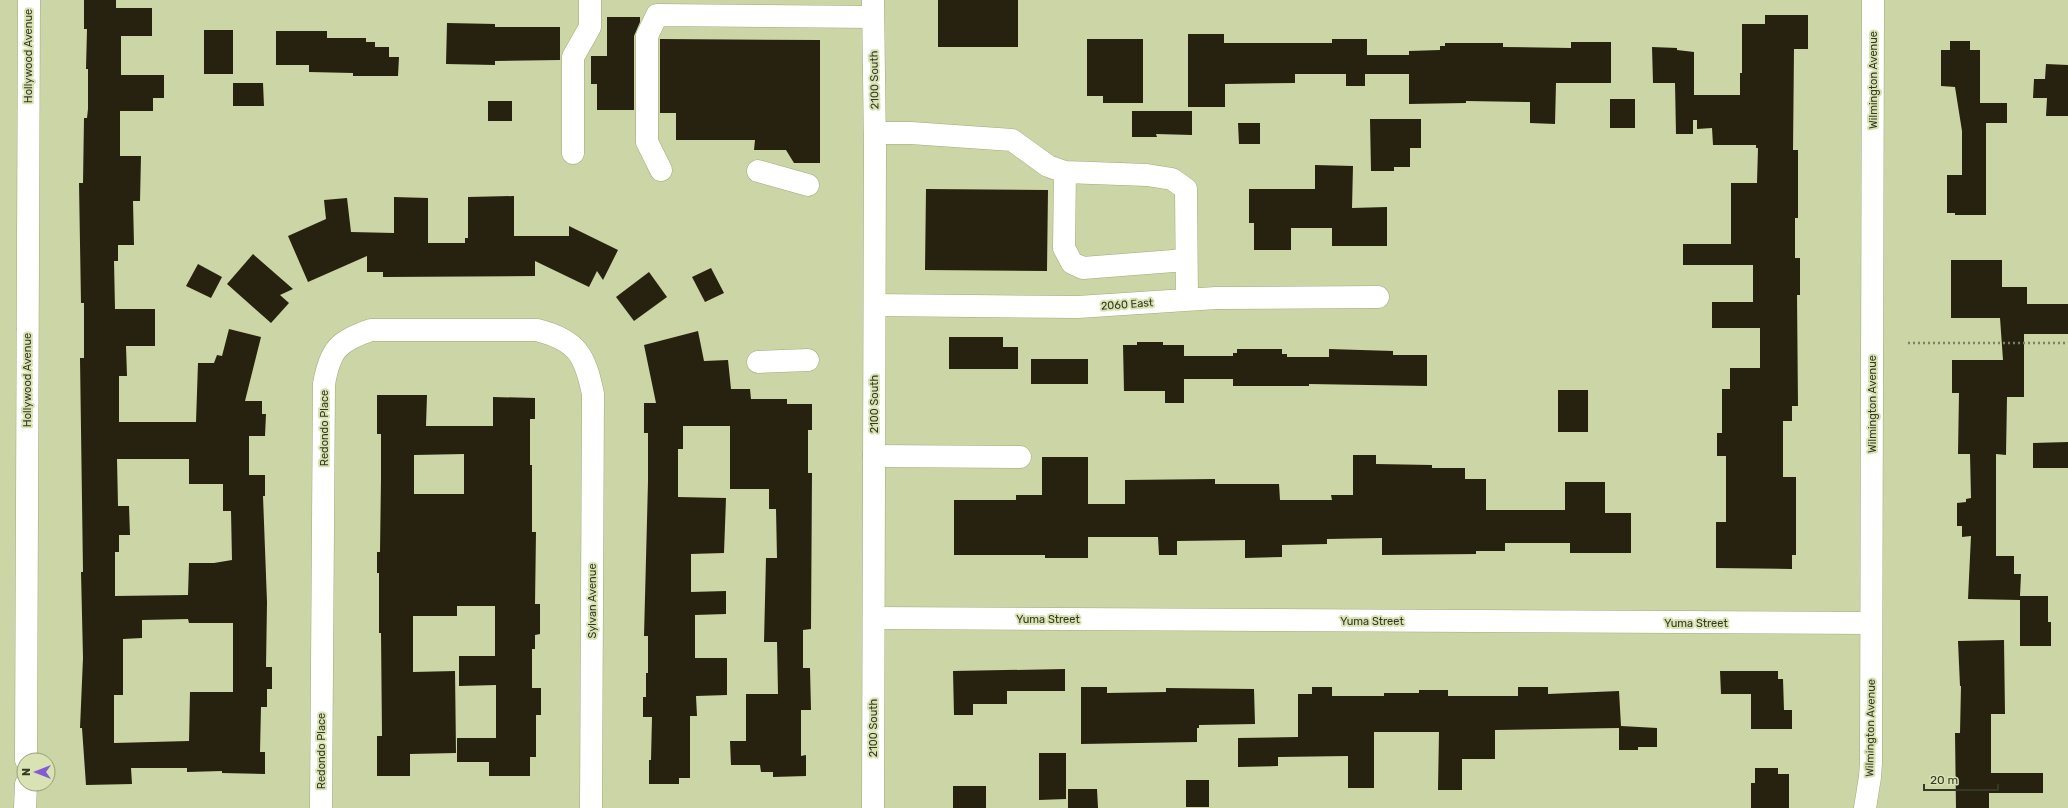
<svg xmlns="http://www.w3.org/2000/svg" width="2068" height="808" font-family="Rubik,sans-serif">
<rect width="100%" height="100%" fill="#ccd5a5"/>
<!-- building -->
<path fill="#27220f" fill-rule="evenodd" d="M 84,0 L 116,0 L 116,8 L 152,8 L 152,36 L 121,36 L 121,75 L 164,75 L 164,98 L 153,98 L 153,111 L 120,111 L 120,156 L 141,156 L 140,201 L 133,201 L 134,245 L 118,245 L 118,261 L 114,261 L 115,309 L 155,309 L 155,346 L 126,346 L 127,376 L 119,376 L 119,422 L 196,422 L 198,363 L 214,363 L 217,355 L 222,356 L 229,329 L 261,337 L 245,401 L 262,401 L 262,414 L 266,414 L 265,436 L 249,436 L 249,475 L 265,475 L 265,496 L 263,496 L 267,602 L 266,667 L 272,667 L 272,689 L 267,689 L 267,707 L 261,707 L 260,752 L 265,752 L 265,774 L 222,773 L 222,771 L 187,772 L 187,768 L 131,768 L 132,784 L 86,785 L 82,728 L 80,728 L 83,658 L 81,572 L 83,572 L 80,358 L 84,358 L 84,303 L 81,303 L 79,183 L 83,183 L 84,118 L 87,118 L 88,109 L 88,69 L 86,69 L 87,29 L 84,29 ZM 117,459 L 189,459 L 189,484 L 223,484 L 223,511 L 231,511 L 232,560 L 214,563 L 189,563 L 188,595 L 115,596 L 115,552 L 119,552 L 119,535 L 130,535 L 129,506 L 118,506 ZM 188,619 L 189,623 L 233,623 L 233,692 L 190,692 L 189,741 L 114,743 L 114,695 L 123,695 L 123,639 L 142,638 L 142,620 Z
M 938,0 L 1018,0 L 1018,47 L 938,47 Z
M 1765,15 L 1808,15 L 1808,49 L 1794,49 L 1793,150 L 1798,150 L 1798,218 L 1795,218 L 1795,258 L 1800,258 L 1800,295 L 1797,295 L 1798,406 L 1792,406 L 1792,421 L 1783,421 L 1783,477 L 1796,477 L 1796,555 L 1792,555 L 1792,569 L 1716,568 L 1716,522 L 1726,522 L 1726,456 L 1717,456 L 1717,433 L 1722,433 L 1722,389 L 1730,389 L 1730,368 L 1760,368 L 1760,328 L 1712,328 L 1712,302 L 1753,302 L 1753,265 L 1683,265 L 1683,244 L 1731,244 L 1731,183 L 1757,183 L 1758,148 L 1756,148 L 1756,145 L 1713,145 L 1712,128 L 1697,129 L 1697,120 L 1693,120 L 1693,134 L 1676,134 L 1675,83 L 1653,83 L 1652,47 L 1677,48 L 1677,50 L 1694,52 L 1694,95 L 1740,95 L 1740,73 L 1742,73 L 1742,24 L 1765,24 Z
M 607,17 L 640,17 L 640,22 L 634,36 L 634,110 L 597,110 L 597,84 L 591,84 L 591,56 L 607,56 Z
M 447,23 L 495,24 L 495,27 L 560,27 L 560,60 L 495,61 L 495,65 L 446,64 Z
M 204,30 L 233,30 L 233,74 L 204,74 Z
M 276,31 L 327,31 L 327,38 L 366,38 L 366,42 L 375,42 L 375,47 L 389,47 L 389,57 L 399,57 L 398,76 L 353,76 L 353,73 L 309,72 L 309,65 L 276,65 Z
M 1188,34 L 1224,34 L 1224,43 L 1332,43 L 1332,39 L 1367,39 L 1367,55 L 1409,55 L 1409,51 L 1440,50 L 1440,46 L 1445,46 L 1445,43 L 1503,43 L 1503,47 L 1571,48 L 1571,42 L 1611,42 L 1611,83 L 1556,83 L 1555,124 L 1530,123 L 1530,102 L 1466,101 L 1466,103 L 1409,104 L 1409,74 L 1365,74 L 1365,86 L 1346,86 L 1346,74 L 1295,74 L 1295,83 L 1225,84 L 1225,107 L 1188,107 Z
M 660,39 L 820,40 L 820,163 L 794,163 L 786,150 L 754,150 L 755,140 L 676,140 L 676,113 L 660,113 Z
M 1087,39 L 1143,39 L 1143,103 L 1103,103 L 1103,96 L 1087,96 Z
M 1950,41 L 1970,41 L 1970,50 L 1980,50 L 1980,103 L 2007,103 L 2007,123 L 1986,123 L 1986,215 L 1955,215 L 1955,213 L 1947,213 L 1947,175 L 1962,175 L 1962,131 L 1955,87 L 1941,86 L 1941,50 L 1950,50 Z
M 2046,64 L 2068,65 L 2068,116 L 2046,116 L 2047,98 L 2033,98 L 2034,79 L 2045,79 Z
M 233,83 L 263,83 L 264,106 L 233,106 Z
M 1610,99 L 1635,99 L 1635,128 L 1610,128 Z
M 488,101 L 512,101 L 512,121 L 488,121 Z
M 1132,111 L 1192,111 L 1192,135 L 1156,134 L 1157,137 L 1132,137 Z
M 1370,119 L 1421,119 L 1421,148 L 1410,148 L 1410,167 L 1394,167 L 1394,171 L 1371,171 Z
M 1238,123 L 1260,123 L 1260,144 L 1239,144 Z
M 1315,165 L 1353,166 L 1352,208 L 1387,207 L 1387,246 L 1332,246 L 1332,228 L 1291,228 L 1291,250 L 1254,250 L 1254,223 L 1249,223 L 1249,189 L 1315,189 Z
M 926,189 L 1048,190 L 1047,271 L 925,270 Z
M 514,196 L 514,236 L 569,236 L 569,226 L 618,250 L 603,280 L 597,271 L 589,287 L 535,261 L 535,276 L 383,277 L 383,272 L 367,272 L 367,256 L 308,282 L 288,236 L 326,219 L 324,200 L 347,198 L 351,232 L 394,233 L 394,197 L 428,198 L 428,243 L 465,243 L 465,238 L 468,238 L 468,197 Z
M 253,254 L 293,289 L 280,295 L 289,303 L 271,323 L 227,284 Z
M 1951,260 L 2002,260 L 2002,287 L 2027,287 L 2027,304 L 2068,304 L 2068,334 L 2024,334 L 2024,397 L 2007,397 L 2006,455 L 1996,454 L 1996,556 L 2014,556 L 2014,574 L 2021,574 L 2020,596 L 2048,596 L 2048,622 L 2051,622 L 2051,646 L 2020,646 L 2020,600 L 1968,599 L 1971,536 L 1962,537 L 1962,526 L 1957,526 L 1957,503 L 1966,502 L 1966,499 L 1971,498 L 1970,454 L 1958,454 L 1959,393 L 1952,393 L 1952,360 L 2003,360 L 2000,318 L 1951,318 Z
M 198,264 L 222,277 L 211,298 L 186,286 Z
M 711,268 L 724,293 L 705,302 L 692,277 Z
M 649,272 L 667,297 L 634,321 L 616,297 Z
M 698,331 L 704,361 L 728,360 L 731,389 L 750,389 L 751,399 L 787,399 L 787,404 L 812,404 L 812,430 L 808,430 L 808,473 L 812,473 L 811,629 L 803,630 L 803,668 L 810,668 L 811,710 L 801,710 L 801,756 L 806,755 L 806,776 L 773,777 L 773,772 L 761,772 L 760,765 L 731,765 L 730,741 L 746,741 L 746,694 L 778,694 L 777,642 L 764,642 L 766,558 L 777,558 L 776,509 L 769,509 L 769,489 L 730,489 L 730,426 L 683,426 L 683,449 L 678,449 L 678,497 L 726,498 L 724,553 L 691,554 L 691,592 L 726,591 L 726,614 L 695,615 L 695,658 L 727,658 L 727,695 L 696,696 L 697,716 L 690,716 L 690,778 L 679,778 L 679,784 L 649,784 L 649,760 L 651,760 L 652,717 L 643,717 L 643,697 L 646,697 L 646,673 L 648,673 L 648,636 L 644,636 L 648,482 L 648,433 L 644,433 L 644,403 L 656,403 L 644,345 Z
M 949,337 L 1003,337 L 1003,347 L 1018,347 L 1018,369 L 949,369 Z
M 1137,342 L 1163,342 L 1163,345 L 1184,345 L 1184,356 L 1233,356 L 1233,353 L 1237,353 L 1237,349 L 1282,349 L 1282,354 L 1287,354 L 1287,357 L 1329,357 L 1329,349 L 1393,351 L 1393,355 L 1427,355 L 1427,386 L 1309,384 L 1309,386 L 1233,386 L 1233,379 L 1184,379 L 1184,403 L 1165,403 L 1165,391 L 1124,391 L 1123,345 L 1137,345 Z
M 1031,359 L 1088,359 L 1088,384 L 1031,384 Z
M 1558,390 L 1588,390 L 1588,432 L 1558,432 Z
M 377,395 L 427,395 L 426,426 L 493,426 L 493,397 L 535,398 L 535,419 L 530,419 L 530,465 L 532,465 L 532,532 L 536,532 L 535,604 L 540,604 L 540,634 L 535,635 L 535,649 L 532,649 L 532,688 L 541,688 L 541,715 L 536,715 L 536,757 L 530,757 L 530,776 L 489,776 L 489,762 L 457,762 L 457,738 L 496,738 L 496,685 L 459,686 L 459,656 L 495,656 L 495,606 L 457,606 L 457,616 L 413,616 L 413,672 L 455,671 L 456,753 L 410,754 L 410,776 L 377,776 L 377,736 L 382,736 L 381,633 L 379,633 L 379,573 L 377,573 L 377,552 L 380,552 L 381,479 L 381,434 L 377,434 ZM 464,454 L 464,494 L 414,494 L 414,455 Z
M 2068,442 L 2068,468 L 2033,468 L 2033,443 Z
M 1353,455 L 1376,455 L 1376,464 L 1432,465 L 1432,468 L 1465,468 L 1465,479 L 1486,479 L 1486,510 L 1565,510 L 1565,482 L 1605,482 L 1605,513 L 1631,513 L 1631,553 L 1570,553 L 1570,543 L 1505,543 L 1505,551 L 1476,551 L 1476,554 L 1382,555 L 1382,538 L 1327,539 L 1327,544 L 1282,545 L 1282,557 L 1245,558 L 1245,540 L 1177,541 L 1177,555 L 1159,555 L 1158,537 L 1088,537 L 1088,558 L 1045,558 L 1045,555 L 954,555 L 954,500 L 1016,500 L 1016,495 L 1042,495 L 1042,457 L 1088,457 L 1088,504 L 1125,504 L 1125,480 L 1215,479 L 1215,484 L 1279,484 L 1280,500 L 1332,500 L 1331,495 L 1353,495 Z
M 2004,640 L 2005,714 L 1991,714 L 1991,773 L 2043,773 L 2043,793 L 1989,793 L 1989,808 L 1956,808 L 1955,733 L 1960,733 L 1961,686 L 1960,686 L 1958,641 Z
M 1065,669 L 1065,691 L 1007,691 L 1007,704 L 973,704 L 973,715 L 954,715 L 953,671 Z
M 1720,671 L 1778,671 L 1778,679 L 1783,679 L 1784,710 L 1792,710 L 1792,729 L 1751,729 L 1751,694 L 1721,694 Z
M 1081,687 L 1107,687 L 1107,693 L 1166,692 L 1166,688 L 1254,689 L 1255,724 L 1199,725 L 1199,728 L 1197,728 L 1197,742 L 1081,744 Z
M 1312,687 L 1332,687 L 1332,696 L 1384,696 L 1384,693 L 1419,693 L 1419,690 L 1448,690 L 1448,696 L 1518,696 L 1518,687 L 1548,687 L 1548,694 L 1619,691 L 1621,726 L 1657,728 L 1657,747 L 1638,747 L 1638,750 L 1619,750 L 1619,728 L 1495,730 L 1495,759 L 1462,759 L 1462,790 L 1438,790 L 1439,732 L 1374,732 L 1374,788 L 1348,788 L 1348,756 L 1278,757 L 1278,766 L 1238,767 L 1238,738 L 1298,737 L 1298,694 L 1312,694 Z
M 1039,753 L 1066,753 L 1066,799 L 1039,800 Z
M 1755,768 L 1778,768 L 1778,774 L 1789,774 L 1789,808 L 1751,808 L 1751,783 L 1755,783 Z
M 1186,780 L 1209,780 L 1209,807 L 1186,807 Z
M 953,786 L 986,786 L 986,808 L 953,808 Z
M 1068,789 L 1097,789 L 1098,808 L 1068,808 Z"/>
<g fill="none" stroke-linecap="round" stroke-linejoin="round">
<defs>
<path id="minor" d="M 875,133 L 911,133 L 1012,140 L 1048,166 L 1065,172 L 1147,175 L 1172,179 L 1186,189 L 1187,300
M 573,153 L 573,57 L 590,27 L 590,0
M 661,170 L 647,142 L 647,36 L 657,15 L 873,17
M 758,171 L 808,185
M 1065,172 L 1064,248 L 1072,263 L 1083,268 L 1186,260
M 875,305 L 1078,307 L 1216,298 L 1378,297
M 758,362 L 808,360
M 874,456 L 1020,457
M 874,618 L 1871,623
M 26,760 L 29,0
M 25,808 L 26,784
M 321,808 L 324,384 C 330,350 338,341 371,330 L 537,330 C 577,340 585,355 593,394 L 591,808
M 1865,808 L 1870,777 L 1871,763 L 1873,0"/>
<path id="major" d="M 873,808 L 875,148 L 873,0"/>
</defs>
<!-- minor casing -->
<use href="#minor" stroke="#a2aa7c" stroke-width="23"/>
<!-- major casing -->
<use href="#major" stroke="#a2aa7c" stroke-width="23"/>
<!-- path -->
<path stroke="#7c8161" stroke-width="2.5" stroke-dasharray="2 3" stroke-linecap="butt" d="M 1908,343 L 2068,343"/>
<!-- minor -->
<use href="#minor" stroke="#fff" stroke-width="22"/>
<!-- major -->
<use href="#major" stroke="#fff" stroke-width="22"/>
</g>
<g text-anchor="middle" stroke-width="4" stroke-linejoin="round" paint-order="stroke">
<!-- street labels -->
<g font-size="11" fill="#353825" stroke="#d9e2b2">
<text transform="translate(28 56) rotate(-90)" y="4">Hollywood Avenue</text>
<text transform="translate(874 80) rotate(-91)" y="4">2100 South</text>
<text transform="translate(1873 80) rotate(-90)" y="4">Wilmington Avenue</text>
<text transform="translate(1127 304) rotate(-4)" y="4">2060 East</text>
<text transform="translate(27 380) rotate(-90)" y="4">Hollywood Avenue</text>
<text transform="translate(874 404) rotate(-90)" y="4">2100 South</text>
<text transform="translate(1872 404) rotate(-90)" y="4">Wilmington Avenue</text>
<text transform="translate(324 428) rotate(-90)" y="4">Redondo Place</text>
<text transform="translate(592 601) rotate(-90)" y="4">Sylvan Avenue</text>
<text x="1048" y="623">Yuma Street</text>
<text x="1372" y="625">Yuma Street</text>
<text x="1696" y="627">Yuma Street</text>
<text transform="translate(873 728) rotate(-90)" y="4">2100 South</text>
<text transform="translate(1870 728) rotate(-89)" y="4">Wilmington Avenue</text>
<text transform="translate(321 751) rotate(-90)" y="4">Redondo Place</text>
</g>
</g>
<!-- north arrow -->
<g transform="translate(36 772) rotate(270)"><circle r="19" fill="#d9e2b2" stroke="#979e7a"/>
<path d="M0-3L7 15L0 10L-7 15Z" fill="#845bd5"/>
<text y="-6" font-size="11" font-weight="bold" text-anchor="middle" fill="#353825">N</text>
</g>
<!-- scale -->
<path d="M1924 784v6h74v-6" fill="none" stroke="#353825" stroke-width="2"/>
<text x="1930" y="784" font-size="12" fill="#353825" stroke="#d9e2b2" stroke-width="3" paint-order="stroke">20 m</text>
</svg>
